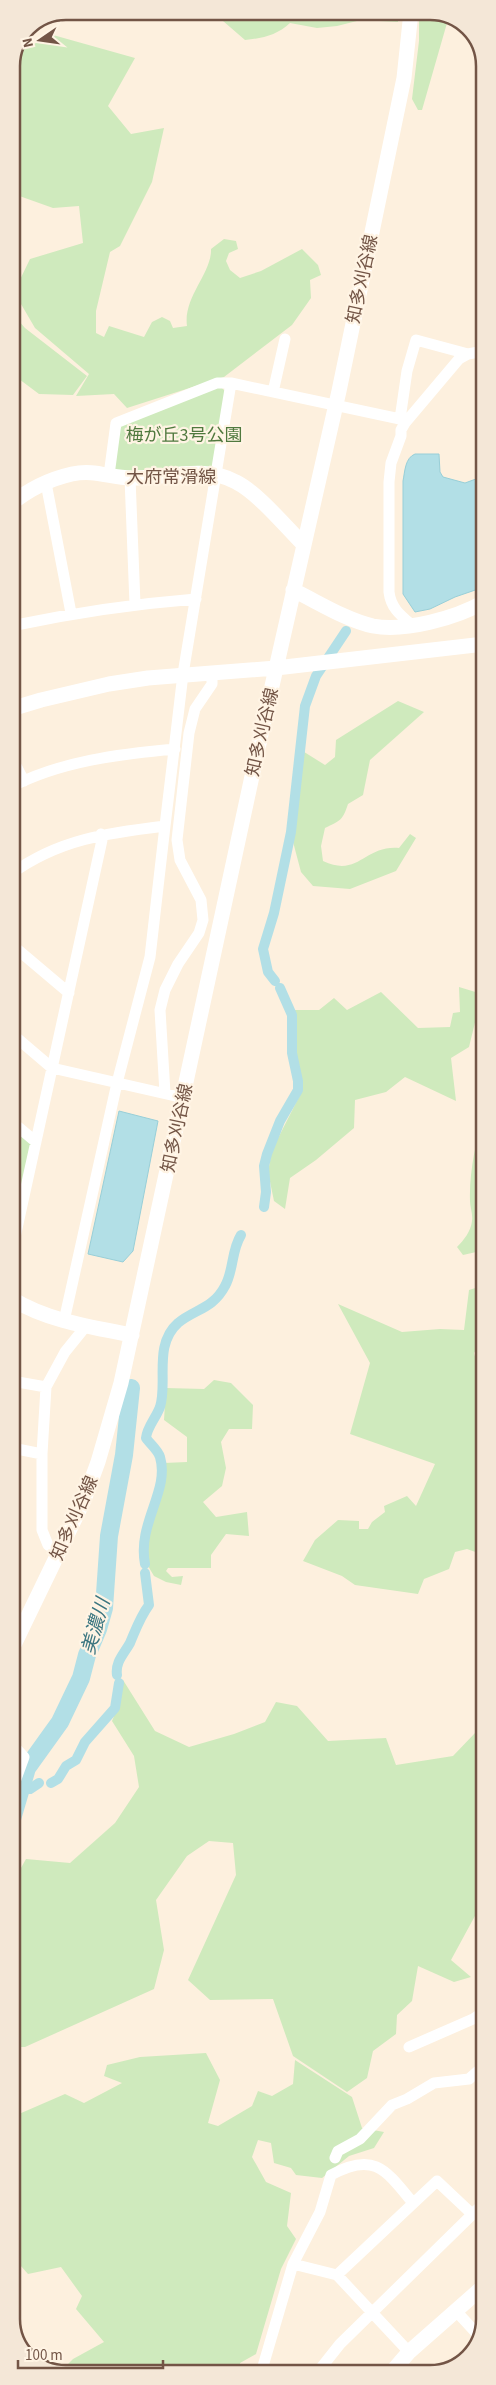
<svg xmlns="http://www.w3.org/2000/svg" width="496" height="2385" font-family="'Source Sans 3','Noto Sans JP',sans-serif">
<rect width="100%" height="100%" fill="#fdf0de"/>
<!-- green -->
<path fill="#cfeabd" d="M 217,11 L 252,11 L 270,20 L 272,11 L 398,12 L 398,22 L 361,20 L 337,26 L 317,28 L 290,23 C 277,35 264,38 245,40 L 223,21 Z
M 419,12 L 437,12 L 437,19 L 447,23 L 422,110 L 418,110 L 412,99 L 419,41 Z
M 53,35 L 135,58 L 108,106 L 131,134 L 164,128 L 152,182 L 120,246 L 110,252 L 96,311 L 96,333 L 104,337 L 109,326 L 144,337 L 152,322 L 162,317 L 170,321 L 173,328 L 187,326 C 183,297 212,273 211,249 L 224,239 L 236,241 L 238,249 L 229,253 L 226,261 L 230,270 L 240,278 L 261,271 L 302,249 L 318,265 L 321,275 L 310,280 L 311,298 L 292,325 L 224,377 L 127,408 L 114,394 L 76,396 L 89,374 L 35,328 L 14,292 L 30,259 L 83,243 L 79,206 L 53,208 L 11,193 L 14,173 L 11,169 L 11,65 L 17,52 Z
M 11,312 L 25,328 L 87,376 L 73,395 L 39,394 L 11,373 Z
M 220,386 L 225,391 L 214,466 L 208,468 L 126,472 L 115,471 L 113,466 L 121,424 Z
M 398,701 L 424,712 L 370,760 L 363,795 L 348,804 C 343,820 340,821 325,828 L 321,846 L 323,861 C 359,878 364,845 399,848 L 410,834 L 416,838 L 396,871 L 350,889 L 313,886 L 301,872 L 292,838 L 301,750 L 325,765 L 335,757 L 336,740 Z
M 459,987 L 482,994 L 469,1047 L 451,1058 L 456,1101 L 405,1077 L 386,1092 L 355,1100 L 354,1128 L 316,1160 L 290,1178 L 285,1209 L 274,1201 L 268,1172 L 272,1150 L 301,1093 L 289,1010 L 319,1010 L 334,998 L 347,1010 L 381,992 L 418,1028 L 450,1027 L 453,1013 L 460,1012 Z
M 484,1113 L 485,1250 L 463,1255 L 457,1247 C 464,1240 471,1231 472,1221 C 473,1214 470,1207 470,1201 C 469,1173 476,1140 484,1113 Z
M 11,1121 L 36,1142 L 12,1251 Z
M 485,1285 L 485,1336 L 474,1353 L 485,1393 L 484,1555 L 467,1549 L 455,1552 L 449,1569 L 424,1579 L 418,1594 L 355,1585 L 342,1576 L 303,1561 L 315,1540 L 338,1520 L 359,1521 L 359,1529 L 368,1529 L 372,1522 L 385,1512 L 384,1506 L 407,1496 L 416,1506 L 435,1464 L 350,1434 L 370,1363 L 338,1304 L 402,1332 L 440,1329 L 464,1330 L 469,1290 Z
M 214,1380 L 231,1383 L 253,1405 L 252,1429 L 229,1429 L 221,1442 L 226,1468 L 222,1486 L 203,1502 L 216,1517 L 247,1512 L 249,1536 L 226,1534 L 211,1555 L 211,1568 L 168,1568 L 166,1571 L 172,1577 L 183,1576 L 181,1585 L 166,1582 L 154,1576 L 148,1566 L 147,1541 L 153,1511 L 165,1480 L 164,1463 L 187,1462 L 187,1437 L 164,1420 L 166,1388 L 204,1389 Z
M 123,1680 L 155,1731 L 189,1747 L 234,1734 L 265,1722 L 276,1702 L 297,1706 L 328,1741 L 386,1738 L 396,1765 L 453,1756 L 475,1733 L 485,1739 L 485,1917 L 476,1914 L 451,1960 L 471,1977 L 454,1982 L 418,1966 L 412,2001 L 397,2015 L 396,2034 L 373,2051 L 367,2078 L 347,2092 L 293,2056 L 273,1999 L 210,2000 L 188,1980 L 236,1875 L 233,1843 L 209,1841 L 187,1856 L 156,1900 L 164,1950 L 154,1989 L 25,2047 L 12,2047 L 12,1884 L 26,1859 L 70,1863 L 115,1823 L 139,1787 L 134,1756 L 112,1721 L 120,1702 Z
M 206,2053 L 220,2080 L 208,2123 L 218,2126 L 252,2106 L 258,2091 L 272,2096 L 293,2084 L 295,2060 L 352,2097 L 362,2128 L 384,2132 L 374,2148 L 349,2156 L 322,2178 L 296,2175 L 291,2168 L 274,2163 L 271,2143 L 258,2140 L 252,2157 L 266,2182 L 291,2193 L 287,2226 L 296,2239 L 281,2269 L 256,2354 L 240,2363 L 240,2373 L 59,2373 L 73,2359 L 104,2342 L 76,2309 L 82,2296 L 61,2267 L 28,2274 L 12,2256 L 12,2117 L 65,2094 L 84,2103 L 122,2083 L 104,2076 L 107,2065 L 140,2057 Z"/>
<!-- water -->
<path fill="#b2dfe6" stroke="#98cfd8" d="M 415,454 L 439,454 L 440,472 L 443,477 L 465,483 L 484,476 L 484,587 L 455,597 L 430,609 L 415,612 L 403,594 L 403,481 C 405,471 405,458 415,454 Z
M 119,1111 L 158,1121 L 133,1251 L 123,1262 L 88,1254 Z"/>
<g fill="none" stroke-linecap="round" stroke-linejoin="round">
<!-- canal -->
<path stroke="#b2dfe6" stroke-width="10" d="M 275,981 L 268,972 L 263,949 L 274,913 L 291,832 L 305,706 L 316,676 L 346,631
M 264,1207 L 266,1192 L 264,1166 L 267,1154 L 280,1121 L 298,1090 L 298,1081 L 292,1053 L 292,1015 L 280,988
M 145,1564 C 137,1523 170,1491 160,1457 C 158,1450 150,1444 146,1438 C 147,1427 156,1418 160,1407 C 168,1383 153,1345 178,1323 C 195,1309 213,1309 225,1286 C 234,1270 231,1251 241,1235
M 117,1675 C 115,1662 124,1654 130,1643 C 136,1629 140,1617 149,1605 L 145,1573
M 51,1783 L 58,1779 L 66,1766 L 76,1760 L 85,1742 L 115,1708 L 119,1683
M 30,1789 L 39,1783"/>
<!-- river -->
<path stroke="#b2dfe6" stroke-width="18" d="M 12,1819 L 27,1768 L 60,1722 L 81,1678 L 87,1655 L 98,1629 L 104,1608 L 109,1536 L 124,1455 L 131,1388"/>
<!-- street -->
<path stroke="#fff" stroke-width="11" d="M 137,11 L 148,15 L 160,15 L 163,11
M 273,392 L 285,339
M 400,419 L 405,423 L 459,359 L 468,354
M 405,423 L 401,430 L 401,436 L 391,463 L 389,482 L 389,592 C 391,608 400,615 412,625
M 109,475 L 116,423 L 217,383 L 231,383
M 130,478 L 135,604
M 46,483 L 71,613
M 11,626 C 73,613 133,604 196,599
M 11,756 L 24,781
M 11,787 C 61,761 120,754 175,749
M 11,874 C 59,839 108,833 165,826 L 183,674 L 231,383 L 400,419 L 407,371 L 416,340 L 468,354 L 484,351
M 11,944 L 69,993
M 11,1033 L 52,1068 L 184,1098
M 165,1093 L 160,1010 L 165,990 L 178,964 L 199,933 L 203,920 L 201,900 L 180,860 L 177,840 L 189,733 L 195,709 L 212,684 L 212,672
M 11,1121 L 36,1142
M 12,1251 L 102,840 L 101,834
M 64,1321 L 117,1083 L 150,957 L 165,826
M 12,1381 L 46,1387
M 12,1448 L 42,1454
M 60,1552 L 48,1545 L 42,1530 L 42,1454 L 46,1387 L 65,1352 L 86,1326
M 12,1744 L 24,1757 L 12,1790
M 409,2047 L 473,2019 L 485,2011
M 335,2158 L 338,2151 L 360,2139 L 392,2105 L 407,2099 L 434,2083 L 469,2079 L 485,2065
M 293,2264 L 337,2275 L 409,2352
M 337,2275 L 437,2181 L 472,2214
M 456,2311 L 479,2336
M 261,2373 L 293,2264 L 320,2212 L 331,2175 C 374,2151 386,2170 413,2203
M 317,2373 L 340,2344 L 485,2202"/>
<!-- secondary -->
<path stroke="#fff" stroke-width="15" d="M 11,504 C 28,490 50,479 72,474 C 95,469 110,478 132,478 C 165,478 206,465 236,482 C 258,493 285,526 303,544
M 293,590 C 318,602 346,620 373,626 C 405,632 456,618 484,602
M 11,709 L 41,700 L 109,684 L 148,678 L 276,668 L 484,644
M 12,1299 C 48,1321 91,1327 132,1335
M 12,1649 L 84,1500 L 98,1462 L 121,1383 L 262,730 L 339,391 L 404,78 L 411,12
M 391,2373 L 409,2352 L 485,2285"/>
</g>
<g text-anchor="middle" stroke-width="4.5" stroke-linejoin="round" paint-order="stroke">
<!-- street labels -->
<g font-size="18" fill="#735546" stroke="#fff4e4">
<text transform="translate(362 279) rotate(-78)" y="6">知多刈谷線</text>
<text x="171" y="483">大府常滑線</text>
<text transform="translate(262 732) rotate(-77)" y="6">知多刈谷線</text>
<text transform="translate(177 1128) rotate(-78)" y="6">知多刈谷線</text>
<text transform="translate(74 1518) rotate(-66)" y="6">知多刈谷線</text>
</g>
<!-- park labels -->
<g font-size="18" fill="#50793e" stroke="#fff4e4">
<text x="184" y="441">梅が丘3号公園</text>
</g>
<!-- water labels -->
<g font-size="19" font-style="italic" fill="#3c7680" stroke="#fff4e4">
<text transform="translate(95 1626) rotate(-74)" y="7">美濃川</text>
</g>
</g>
<!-- crop -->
<path d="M0 0H496V2385H0ZM66 20H430A46 46 0 0 1 476 66V2319A46 46 0 0 1 430 2365H66A46 46 0 0 1 20 2319V66A46 46 0 0 1 66 20Z" fill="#f4e7d7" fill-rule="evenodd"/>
<path fill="none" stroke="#735546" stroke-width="2.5" d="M66 20H430A46 46 0 0 1 476 66V2319A46 46 0 0 1 430 2365H66A46 46 0 0 1 20 2319V66A46 46 0 0 1 66 20Z"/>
<!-- north arrow -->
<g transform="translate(40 40) rotate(257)" stroke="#fff4e4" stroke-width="4" paint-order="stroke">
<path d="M0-4L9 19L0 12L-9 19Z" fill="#735546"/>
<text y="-8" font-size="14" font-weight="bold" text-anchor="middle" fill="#735546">N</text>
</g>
<!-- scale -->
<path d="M18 2360v8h145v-8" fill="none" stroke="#735546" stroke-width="2.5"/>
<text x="25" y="2360" font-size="15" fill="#735546" stroke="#fff4e4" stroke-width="4" paint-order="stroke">100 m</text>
</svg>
